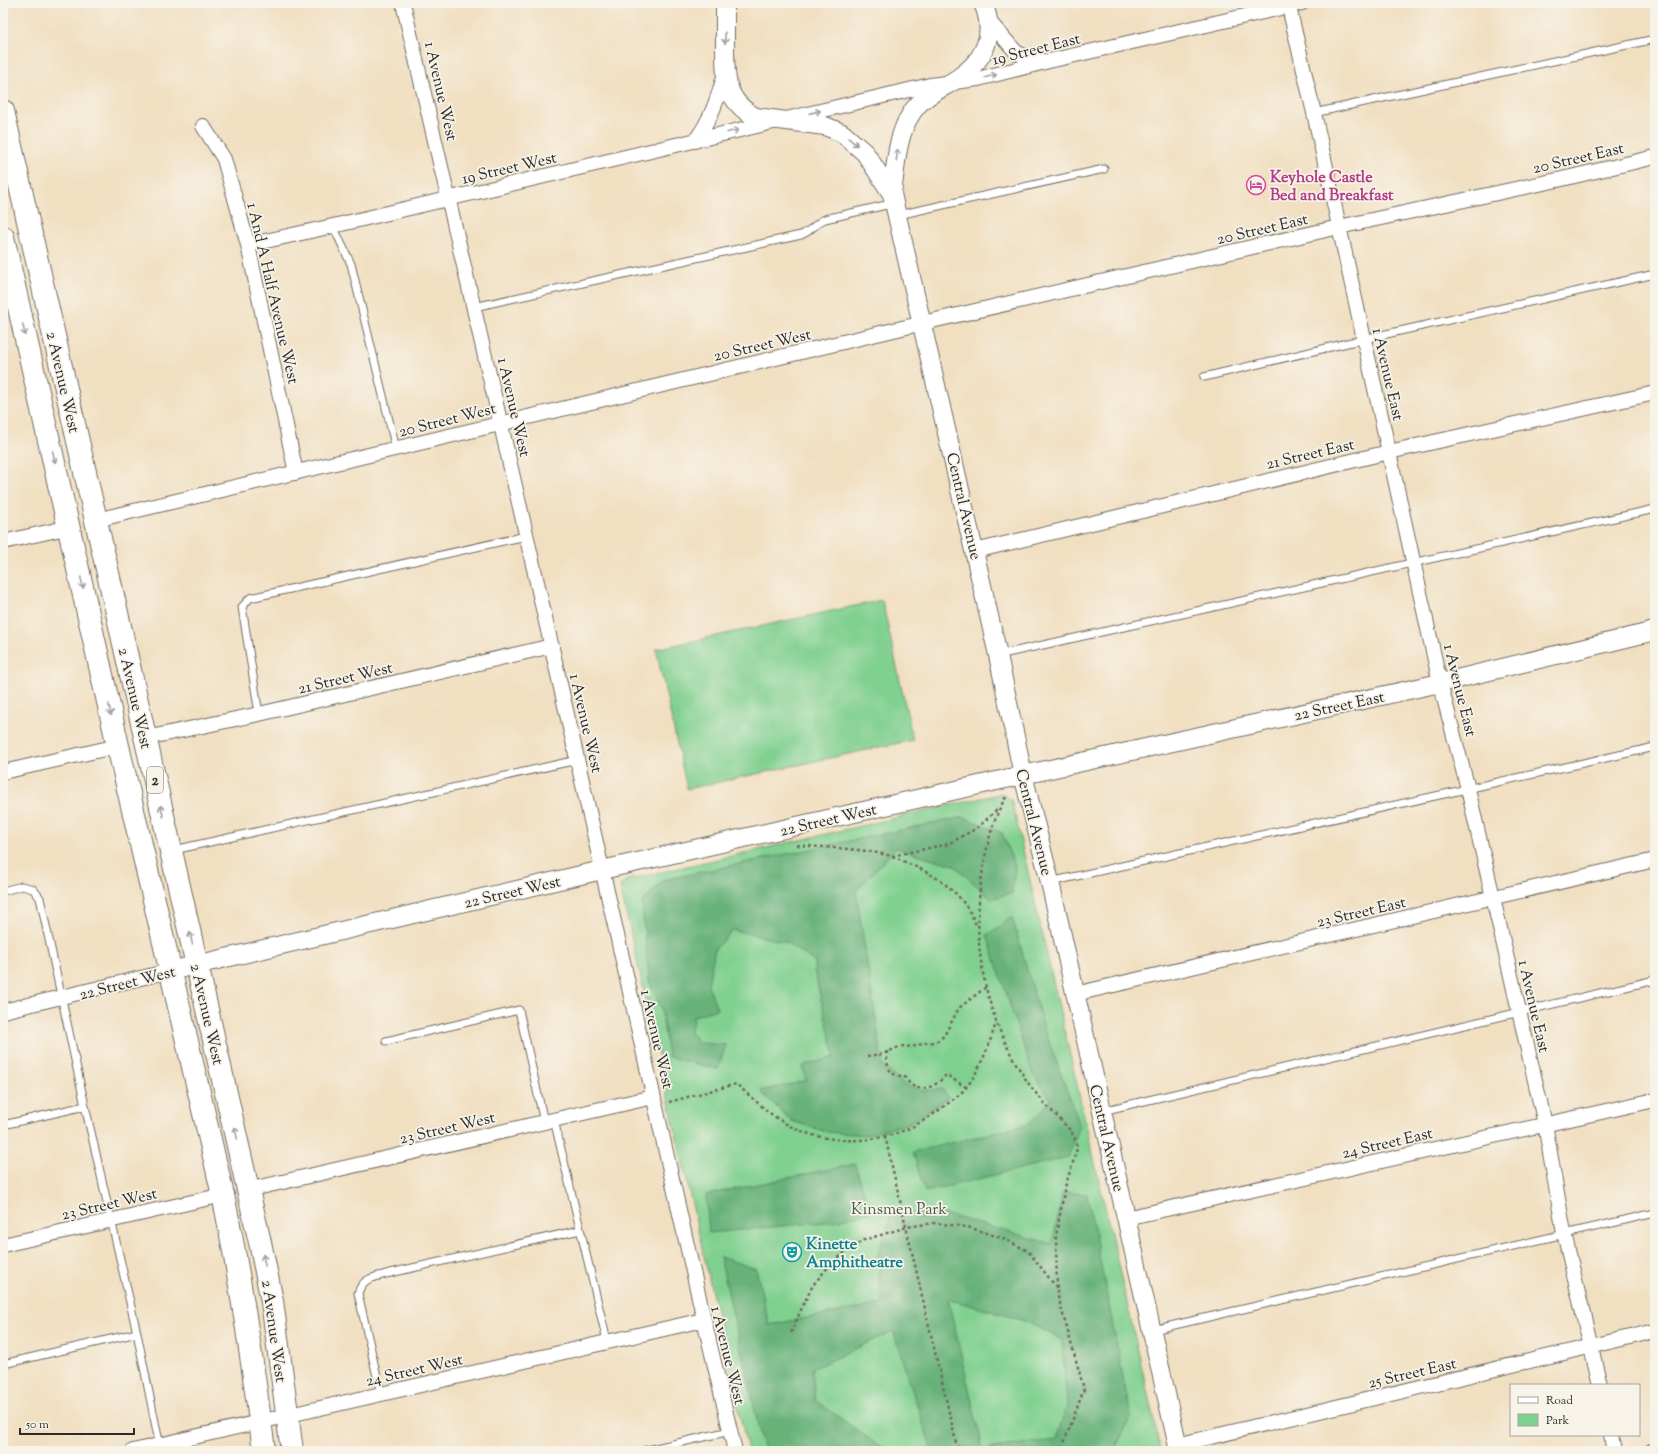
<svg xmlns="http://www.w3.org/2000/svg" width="1658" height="1454" font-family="'Sorts Mill Goudy',serif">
<rect width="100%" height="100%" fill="#f7f3e8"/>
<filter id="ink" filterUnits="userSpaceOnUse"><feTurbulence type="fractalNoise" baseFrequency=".025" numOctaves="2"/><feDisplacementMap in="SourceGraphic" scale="8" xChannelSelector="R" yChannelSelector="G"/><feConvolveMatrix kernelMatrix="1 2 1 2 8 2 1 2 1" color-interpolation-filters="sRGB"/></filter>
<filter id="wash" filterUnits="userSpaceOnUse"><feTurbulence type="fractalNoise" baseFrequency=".012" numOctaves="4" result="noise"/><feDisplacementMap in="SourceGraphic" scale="16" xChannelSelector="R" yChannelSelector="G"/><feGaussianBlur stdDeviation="0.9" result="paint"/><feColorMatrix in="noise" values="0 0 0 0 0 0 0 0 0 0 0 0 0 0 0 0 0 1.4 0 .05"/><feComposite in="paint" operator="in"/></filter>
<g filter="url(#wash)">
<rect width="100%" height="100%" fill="#f1dfc1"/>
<!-- green -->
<path fill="#80d090" stroke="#567e5e" d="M 882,600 L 913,740 L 687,789 L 656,649 Z
M 999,794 C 1005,793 1009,797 1012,802 L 1161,1451 L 748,1451 L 620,886 L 627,880 Z"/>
<!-- forest -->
<path fill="#68b27a" stroke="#4a6e52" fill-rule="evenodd" d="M 963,817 L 1002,833 L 1015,867 L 1012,893 L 991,899 L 954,865 L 896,848 L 856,891 L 883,1066 L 905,1085 L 924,1091 L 942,1089 L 949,1097 L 909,1123 L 866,1135 L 827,1132 L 792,1121 L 760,1091 L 806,1081 L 803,1066 L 835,1057 L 814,970 L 815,962 L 786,942 L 733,930 L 715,949 L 708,985 L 717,1009 L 694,1016 L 690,1033 L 701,1043 L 726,1045 L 718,1069 L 668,1057 L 661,1008 L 649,981 L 642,903 L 663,880 Z
M 1012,917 L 1044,1028 L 1080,1126 L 1068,1157 L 925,1192 L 913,1152 L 1029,1124 L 1051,1100 L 1032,1072 L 987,935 Z
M 855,1164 L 870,1212 L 835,1221 L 709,1233 L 706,1195 Z
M 1063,1192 L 1087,1194 L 1131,1417 L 1114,1451 L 932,1451 L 893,1331 L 812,1369 L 815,1400 L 879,1446 L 898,1451 L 764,1451 L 720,1257 L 756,1269 L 769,1325 L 882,1304 L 878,1254 L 891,1215 L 937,1212 L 1052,1244 ZM 948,1299 L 1025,1321 L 1062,1340 L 1067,1404 L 1056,1440 L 983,1449 Z"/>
</g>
<g filter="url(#ink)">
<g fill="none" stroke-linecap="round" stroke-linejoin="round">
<defs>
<path id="service" d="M 1314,113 L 1655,39
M 898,215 L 1104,169
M 333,226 L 351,264 L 396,449
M 474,307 L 801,235 C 811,231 816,223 825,219 L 895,203
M 1204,377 L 1364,339 L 1655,274
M 998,655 L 1655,509
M 259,714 L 242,607 L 250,598 L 526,536
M 174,850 L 577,760
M 1050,882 L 1655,747
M 3,891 L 22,886 L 33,889 L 40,898 L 85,1106 L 137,1333 L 160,1447
M 386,1041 L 519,1010 L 544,1122
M 1102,1111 L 1655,980
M 554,1120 L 607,1341
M 3,1125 L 85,1106
M 1153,1330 L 1655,1213
M 3,1364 L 137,1333
M 381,1394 L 358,1293 C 363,1278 372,1278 386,1274 L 580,1230
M 643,1451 L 730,1431
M 1646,1451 L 1655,1449"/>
<path id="minor" d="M 403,3 C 473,298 540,595 607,891 C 650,1078 690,1265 735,1451
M 1288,3 L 1314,113 L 1440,683 L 1468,789 L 1545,1124 L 1564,1233 L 1600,1385
M 989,21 L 1016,52 L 1026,57 L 1044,61
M 203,126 L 224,159 L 248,245 L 296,473
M 695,141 C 711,120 718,98 725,73
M 248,245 L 333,226 L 930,85 L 978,79 L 1049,61 L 1302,3
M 96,520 L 923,323 L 1339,227 L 1562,179 L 1655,157
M 3,542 L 70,527
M 975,551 L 1389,452 L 1655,393
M 146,738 L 259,714 L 552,646
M 3,772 L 118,746
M 1075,994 L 1655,860
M 3,1011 L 170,971
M 248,1190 L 653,1097
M 1126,1218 L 1655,1100
M 3,1245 L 223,1195
M 1611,1435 L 1614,1451
M 1177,1445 L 1655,1331
M 133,1451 L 703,1320"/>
<path id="tertiary" d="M 725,3 C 725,17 725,32 725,46 C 725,77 725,102 756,117 L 825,126 L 842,133 L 865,153 L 892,194 L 998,655 L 1023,775 L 1050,882 L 1179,1451
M 892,194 C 896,167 896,137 911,114 C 920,98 937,91 952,82 C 982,64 998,38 983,3
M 170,971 L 602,870 L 1023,775 L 1440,683 L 1655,631"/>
<path id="trunk" d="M 3,111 L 261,1247 L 272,1301 L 292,1451
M 3,237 L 118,746 L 223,1195 C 241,1280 253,1365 264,1451"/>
</defs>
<!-- service casing -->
<use href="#service" stroke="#706a60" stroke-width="9"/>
<!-- minor casing -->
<use href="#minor" stroke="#706a60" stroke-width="16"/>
<!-- tertiary casing -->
<use href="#tertiary" stroke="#706a60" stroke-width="20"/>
<!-- trunk casing -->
<use href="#trunk" stroke="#706a60" stroke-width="24"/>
<!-- path -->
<path stroke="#706a60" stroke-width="2.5" stroke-dasharray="3 3" stroke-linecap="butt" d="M 1006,797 C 993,818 987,845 983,869 C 970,940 984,1014 1023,1075 C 1035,1095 1055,1114 1070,1130 L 1074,1136 L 1077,1147 L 1076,1153 L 1065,1187 L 1056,1236 L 1057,1293 L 1084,1389 L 1064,1443 L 1059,1451
M 797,845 C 828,848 861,848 891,856 C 899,858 906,863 914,866 C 942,879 964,895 976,925
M 892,856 L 948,844 L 977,828 L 998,809
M 887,1051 C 887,1061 886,1072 898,1076 C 900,1076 902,1075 904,1076 C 906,1078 908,1082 910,1084 C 922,1094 938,1085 946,1075 L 966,1087
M 867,1056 L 883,1054 L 901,1046 L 912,1047 L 925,1043 L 936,1042 L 944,1036 L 959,1008 L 986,987
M 669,1102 L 736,1084 C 751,1096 766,1112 783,1122 C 820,1145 875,1146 914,1126 C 925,1120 937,1112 947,1104 C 952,1100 958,1096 963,1091 C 979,1074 989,1045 996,1023
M 885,1136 L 958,1451
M 791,1333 L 804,1303 L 813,1285 L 829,1266 L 845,1252 L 864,1240 L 907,1227 L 934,1223 L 968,1227 L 1002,1238 L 1028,1251 L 1057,1288"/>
<!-- service -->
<use href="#service" stroke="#fff" stroke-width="7"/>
<!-- minor -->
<use href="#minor" stroke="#fff" stroke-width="14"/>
<!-- tertiary -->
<use href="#tertiary" stroke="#fff" stroke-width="18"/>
<!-- trunk -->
<use href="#trunk" stroke="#fff" stroke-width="22"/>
</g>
<!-- one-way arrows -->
<defs><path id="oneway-shaft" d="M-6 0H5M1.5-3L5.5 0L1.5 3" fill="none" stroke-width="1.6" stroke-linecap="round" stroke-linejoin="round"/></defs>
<g stroke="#a0a0a0">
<use href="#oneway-shaft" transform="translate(725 38) rotate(90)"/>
<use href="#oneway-shaft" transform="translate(991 76) rotate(-14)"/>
<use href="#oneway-shaft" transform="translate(815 112) rotate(-13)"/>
<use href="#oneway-shaft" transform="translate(733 131) rotate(-14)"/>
<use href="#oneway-shaft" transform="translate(853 142) rotate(40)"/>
<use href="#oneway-shaft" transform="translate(897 155) rotate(-83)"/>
<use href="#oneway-shaft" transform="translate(24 330) rotate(77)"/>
<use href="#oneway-shaft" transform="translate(54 457) rotate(77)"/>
<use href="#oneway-shaft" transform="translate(82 583) rotate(78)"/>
<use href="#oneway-shaft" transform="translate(110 710) rotate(78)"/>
<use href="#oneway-shaft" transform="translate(162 811) rotate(-103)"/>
<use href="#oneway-shaft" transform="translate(191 938) rotate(-103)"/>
<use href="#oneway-shaft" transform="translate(236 1133) rotate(-103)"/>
<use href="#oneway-shaft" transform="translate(264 1260) rotate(-101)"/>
</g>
</g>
<!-- icons -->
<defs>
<symbol id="hotel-ring" viewBox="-11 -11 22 22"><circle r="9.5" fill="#f7f3e8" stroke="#d1479c" stroke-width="1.5"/><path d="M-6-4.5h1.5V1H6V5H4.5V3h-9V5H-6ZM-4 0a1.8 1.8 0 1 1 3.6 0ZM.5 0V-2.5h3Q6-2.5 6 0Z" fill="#d1479c"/></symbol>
<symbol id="theatre-ring" viewBox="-11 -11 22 22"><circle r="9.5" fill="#f7f3e8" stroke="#0f9aa8" stroke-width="1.5"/><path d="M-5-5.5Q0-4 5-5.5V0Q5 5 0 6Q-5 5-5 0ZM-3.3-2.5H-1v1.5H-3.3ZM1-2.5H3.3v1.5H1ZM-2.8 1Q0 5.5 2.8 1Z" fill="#0f9aa8"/></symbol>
</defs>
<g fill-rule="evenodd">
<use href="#hotel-ring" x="1245" y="174" width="22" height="22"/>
<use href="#theatre-ring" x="781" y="1241" width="22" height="22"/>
</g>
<g text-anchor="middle" stroke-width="3.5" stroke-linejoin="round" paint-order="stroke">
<!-- shield labels -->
<rect fill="#f7f3e8" stroke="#686764" stroke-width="1" x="147" y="767" width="16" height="26" rx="3"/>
<g font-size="15" font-weight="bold" fill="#2b2b2b">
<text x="155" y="785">2</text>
</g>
<!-- street labels -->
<g font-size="16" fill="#2b2b2b" stroke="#f7f3e8">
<text transform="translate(1036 48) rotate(-14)" y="6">19 Street East</text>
<text transform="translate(442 91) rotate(77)" y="6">1 Avenue West</text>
<text transform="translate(1578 157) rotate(-13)" y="6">20 Street East</text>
<text transform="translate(509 167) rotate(-13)" y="6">19 Street West</text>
<text transform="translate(1262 228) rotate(-13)" y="6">20 Street East</text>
<text transform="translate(274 293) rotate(77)" y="6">1 And A Half Avenue West</text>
<text transform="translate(762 344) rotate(-13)" y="6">20 Street West</text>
<text transform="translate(1389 374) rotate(77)" y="6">1 Avenue East</text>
<text transform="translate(64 382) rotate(77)" y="6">2 Avenue West</text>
<text transform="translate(515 407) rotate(77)" y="6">1 Avenue West</text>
<text transform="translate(447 419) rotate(-14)" y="6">20 Street West</text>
<text transform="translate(1310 453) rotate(-13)" y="6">21 Street East</text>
<text transform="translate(965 506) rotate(77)" y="6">Central Avenue</text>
<text transform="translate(345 677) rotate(-13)" y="6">21 Street West</text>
<text transform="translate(1461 690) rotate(76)" y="6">1 Avenue East</text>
<text transform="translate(136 698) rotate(77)" y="6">2 Avenue West</text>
<text transform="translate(1339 705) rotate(-12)" y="6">22 Street East</text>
<text transform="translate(587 723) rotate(77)" y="6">1 Avenue West</text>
<text transform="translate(828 819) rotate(-13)" y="6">22 Street West</text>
<text transform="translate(1035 822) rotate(76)" y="6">Central Avenue</text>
<text transform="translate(512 891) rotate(-13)" y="6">22 Street West</text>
<text transform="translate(1361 911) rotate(-13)" y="6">23 Street East</text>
<text transform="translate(127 982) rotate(-14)" y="6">22 Street West</text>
<text transform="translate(1535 1006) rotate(77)" y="6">1 Avenue East</text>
<text transform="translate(208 1014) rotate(77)" y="6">2 Avenue West</text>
<text transform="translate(658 1039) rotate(77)" y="6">1 Avenue West</text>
<text transform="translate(447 1127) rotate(-13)" y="6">23 Street West</text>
<text transform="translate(1108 1138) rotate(77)" y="6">Central Avenue</text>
<text transform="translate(1387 1142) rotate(-13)" y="6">24 Street East</text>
<text transform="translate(109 1203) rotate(-13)" y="6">23 Street West</text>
<text transform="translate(275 1331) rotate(82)" y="6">2 Avenue West</text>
<text transform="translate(729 1355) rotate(76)" y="6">1 Avenue West</text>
<text transform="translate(414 1369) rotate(-13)" y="6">24 Street West</text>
<text transform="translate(1412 1372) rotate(-13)" y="6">25 Street East</text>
</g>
<!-- hotel labels -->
<g font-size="16" font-weight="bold" fill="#b23c85" stroke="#f7f3e8" text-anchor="start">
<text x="1270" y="182">Keyhole Castle<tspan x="1270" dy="18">Bed and Breakfast</tspan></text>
</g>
<!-- park labels -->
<g font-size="16" fill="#445d49" stroke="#f7f3e8">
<text x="899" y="1214">Kinsmen Park</text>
</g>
<!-- culture labels -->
<g font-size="16" font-weight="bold" fill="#0d838f" stroke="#f7f3e8" text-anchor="start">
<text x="806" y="1249">Kinette<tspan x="806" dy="18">Amphitheatre</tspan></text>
</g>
</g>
<!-- margin -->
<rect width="1658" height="1454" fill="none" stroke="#f7f3e8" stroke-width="16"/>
<!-- legend -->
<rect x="1510" y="1384" width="130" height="52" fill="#f7f3e8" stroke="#a5a39c"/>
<rect x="1518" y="1397" width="20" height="6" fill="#ffffff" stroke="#a5a39c"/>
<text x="1546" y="1404" font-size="12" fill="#2b2b2b">Road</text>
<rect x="1518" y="1414" width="20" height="12" fill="#80d090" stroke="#a5a39c"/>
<text x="1546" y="1424" font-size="12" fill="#2b2b2b">Park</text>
<!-- scale -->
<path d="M20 1428v6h114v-6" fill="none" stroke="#2b2b2b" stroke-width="2"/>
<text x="26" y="1428" font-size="12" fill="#2b2b2b" stroke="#f7f3e8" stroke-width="3" paint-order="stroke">50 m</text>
</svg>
